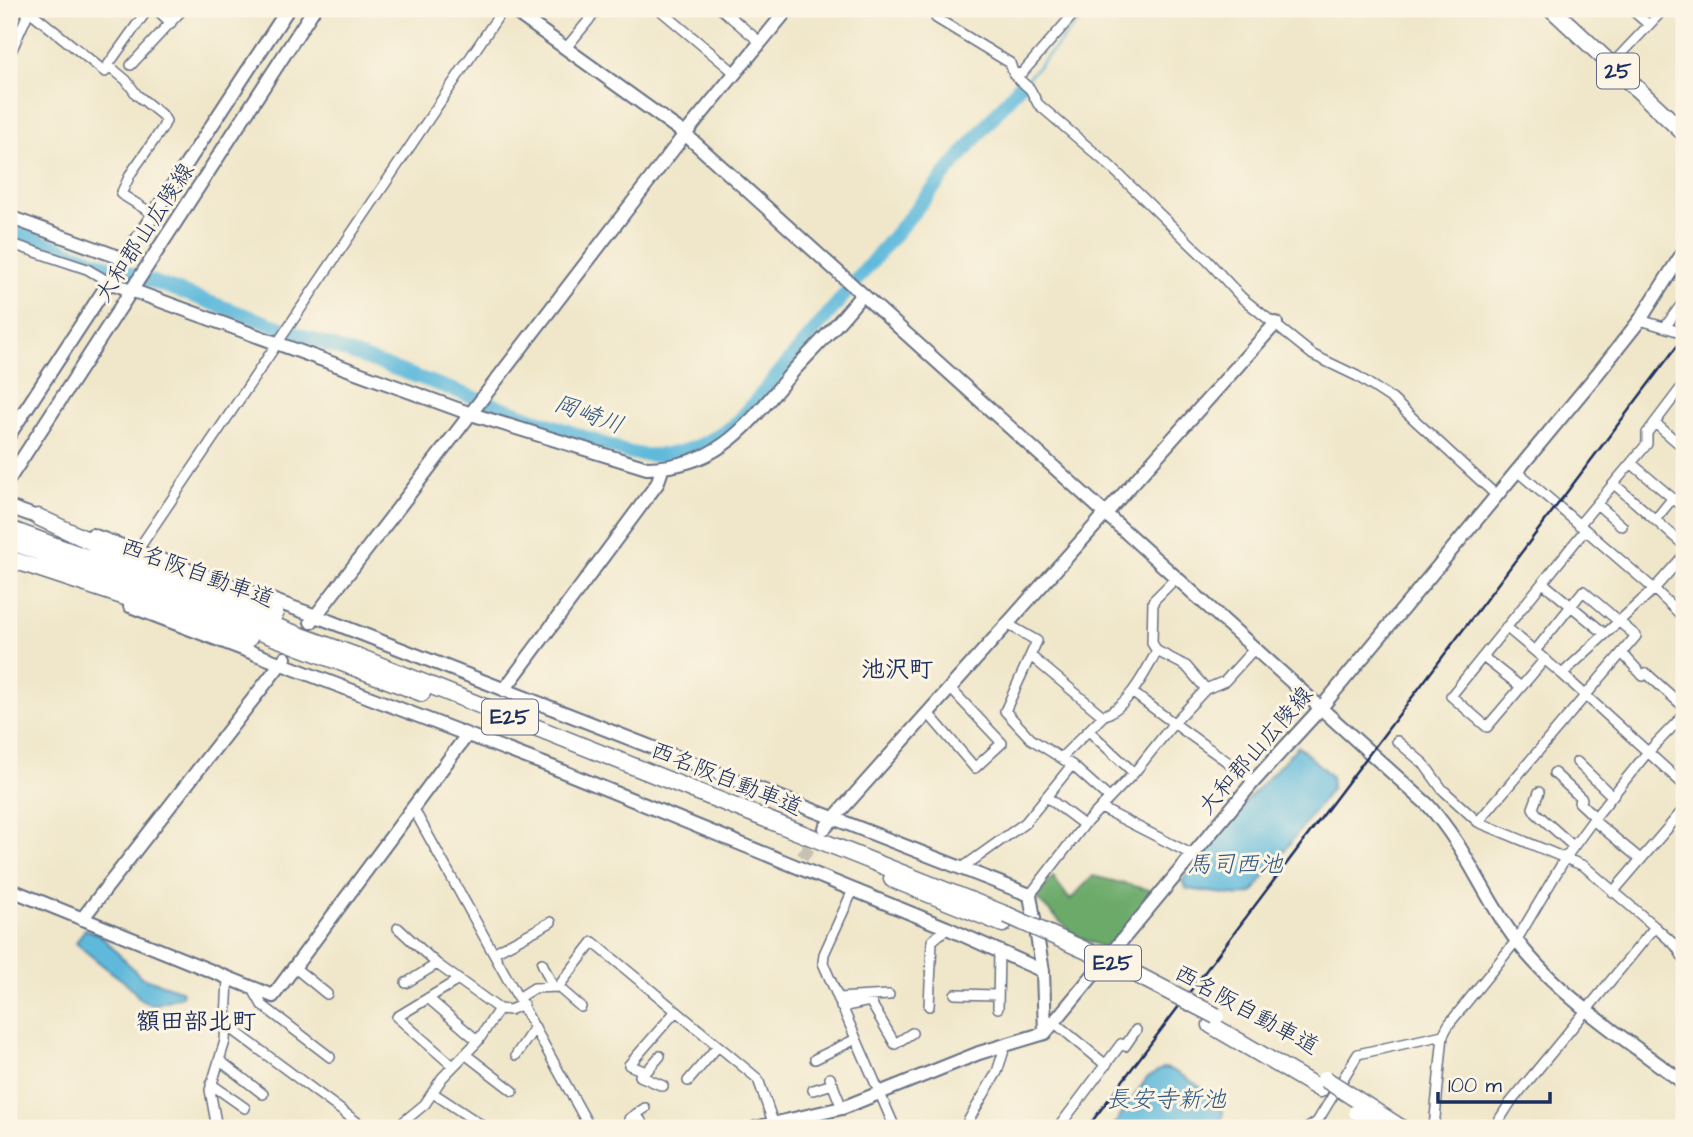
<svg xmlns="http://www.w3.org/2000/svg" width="1693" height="1137" font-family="'Architects Daughter','Klee One',sans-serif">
<rect width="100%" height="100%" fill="#fcf5e5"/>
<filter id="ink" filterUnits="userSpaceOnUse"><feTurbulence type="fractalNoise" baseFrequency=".0143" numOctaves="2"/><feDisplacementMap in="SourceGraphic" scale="14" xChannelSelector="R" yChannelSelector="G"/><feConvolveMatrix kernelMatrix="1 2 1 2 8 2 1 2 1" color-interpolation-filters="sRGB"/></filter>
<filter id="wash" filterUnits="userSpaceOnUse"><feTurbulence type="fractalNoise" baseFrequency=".00686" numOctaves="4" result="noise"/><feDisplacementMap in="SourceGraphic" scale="28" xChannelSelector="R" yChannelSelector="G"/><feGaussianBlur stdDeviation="1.57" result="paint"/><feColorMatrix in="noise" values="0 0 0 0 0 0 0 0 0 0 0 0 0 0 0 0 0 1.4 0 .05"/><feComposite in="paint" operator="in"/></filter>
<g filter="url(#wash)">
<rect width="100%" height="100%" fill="#f0e7ca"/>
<!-- forest -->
<path fill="#6caa6b" stroke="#446c64" stroke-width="2" d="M 1093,876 L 1154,891 L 1109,950 L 1074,935 L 1036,898 L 1053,877 L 1070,900 Z"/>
<!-- water -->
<path fill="#5eb9db" stroke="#3c749c" stroke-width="2" d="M 1298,746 L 1331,776 L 1332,788 L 1252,893 L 1239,896 L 1187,889 L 1182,881 L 1240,808 Z
M 85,929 L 100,935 L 141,977 L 183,991 L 182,996 L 154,1005 C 137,1002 137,991 125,982 C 108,970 92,957 76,943 Z
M 1163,1068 C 1174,1068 1219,1097 1222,1108 C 1225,1116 1220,1122 1216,1128 L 1112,1128 L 1147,1078 Z"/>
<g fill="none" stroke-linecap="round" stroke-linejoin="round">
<!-- stream -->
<path stroke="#5eb9db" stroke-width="2.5" d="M 1024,82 L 1090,9"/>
<!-- river -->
<path stroke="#5eb9db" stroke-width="14" d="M 9,230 L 626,452 C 669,462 705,448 738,422 L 1020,85"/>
</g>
</g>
<g filter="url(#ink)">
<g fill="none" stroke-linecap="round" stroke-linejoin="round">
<!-- secondary-tunnel -->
<path stroke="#c5c2b4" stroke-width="12" stroke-dasharray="12 6" stroke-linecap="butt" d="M 802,857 L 821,833"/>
<defs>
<path id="street" d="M 27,9 L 105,72 L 108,65 L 126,80 L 137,95 L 163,116 L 166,121 L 162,129 L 131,173 L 121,194 L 153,214
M 156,9 L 171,23
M 659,9 L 735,73
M 721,9 L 760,42
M 943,9 L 936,18 L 1010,63 L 1014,75 L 1030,89 L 1038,104 L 1110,166 L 1208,261 L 1242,298 L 1313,355 L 1357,376 L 1392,399 L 1496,495
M 1631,9 L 1649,25
M 566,48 L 598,9
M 9,56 L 30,9
M 1612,64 L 1664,9
M 108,65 L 148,9
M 131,65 L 183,9
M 1014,75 L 1023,72 L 1078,9
M 9,243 L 87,269 L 109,282
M 1640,320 L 1684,333
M 1665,327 L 1684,301
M 1655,423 L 1684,448
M 1631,463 L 1677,502 L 1684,493
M 1517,471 L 1654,589 L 1562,674
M 1614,484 L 1684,545
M 1597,504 L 1622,526
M 1655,520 L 1672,499
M 1579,525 L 1647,444 L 1647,433 L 1684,384
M 137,551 L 503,9
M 1684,555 L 1654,589 L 1684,618
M 1543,583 L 1604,633
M 1009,625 L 1037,641 L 1005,711 L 1031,739 L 1072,765 L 1109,798
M 1506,627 L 1562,674 L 1684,785
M 1157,651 L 1186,666 L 1206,689
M 1622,653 L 1643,676 L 1646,673 L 1684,707
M 1032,657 L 1103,716
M 1483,657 L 1521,687
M 1545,659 L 1487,727 L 1451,696 L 1585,530
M 1132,692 C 1172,723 1213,751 1254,781
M 927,712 L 975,768 L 1002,743 L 950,688
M 1089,731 L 1134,773
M 1397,741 L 1424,764 L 1442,789 L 1478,822 L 1584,866 L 1655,927 L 1676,946 L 1684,959
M 1061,758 L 1103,716 C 1128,707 1145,673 1157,651 L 1152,643 L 1153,601 L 1176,578
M 1577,762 L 1612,796
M 1554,773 L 1582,799 L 1579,802 L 1595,817
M 1539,792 L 1533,808 L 1536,813 L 1573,846
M 1048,798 L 1084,825
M 413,808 L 590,1128
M 1101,808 L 1193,855
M 1593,820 L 1639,858
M 1478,822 L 1636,636 L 1583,591 L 1535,651
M 962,868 L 1025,823 L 1072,765
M 853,890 L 824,954 L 823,963 L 895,1128
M 1613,892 L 1684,809
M 1030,895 L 1084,825 L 1134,773 L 1173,724 L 1206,689 L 1225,681 L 1254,649
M 398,928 L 437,964 L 499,1009
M 1676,946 L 1684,937
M 495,952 L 551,922
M 542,963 L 553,987
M 295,968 L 327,994
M 406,983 L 437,964
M 558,987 L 581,1007
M 253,989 L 262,1005 L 330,1057
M 955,994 L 997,995
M 428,998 L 478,1041
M 518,998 L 534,988 L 558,987 L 593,942 L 758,1079 L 774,1125
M 838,998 L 889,995
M 929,1006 L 932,941 L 947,928
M 841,1007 L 870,1001 L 895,1044 L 912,1033
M 998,1008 L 999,950
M 1055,1023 L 1106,1065
M 225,1024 L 365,1128
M 465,1054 L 513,1091
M 516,1055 L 535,1027
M 660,1056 L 646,1072 L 629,1065 L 676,1011
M 815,1059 L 856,1039
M 219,1060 L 263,1094
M 453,1066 L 397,1017 L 458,980
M 641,1072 L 640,1076 L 663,1086
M 830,1078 L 842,1108
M 688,1081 L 718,1046
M 211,1084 L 245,1108
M 813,1090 L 833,1084
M 433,1093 L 486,1128
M 636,1114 L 646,1128
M 629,1119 L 645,1108
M 217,1128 L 210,1090 L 225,1041 L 228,979
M 396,1128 L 425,1104 L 442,1078 L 478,1041 L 499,1009 L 510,1010 L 523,1004
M 964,1128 L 997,1072 L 1006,1044
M 1058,1128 L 1121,1044 L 1125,1046 L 1136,1030
M 1308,1128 L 1317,1122 L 1358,1054 L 1443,1035
M 1434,1128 L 1443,1035 L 1449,1024 L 1516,941 L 1566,857 L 1593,820 L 1647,753 L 1684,715
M 1494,1128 L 1510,1103 L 1655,927"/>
<path id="secondary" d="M 511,9 L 685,134 L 1428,805 C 1467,848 1483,896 1516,940 C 1557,995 1629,1042 1684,1083
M 9,217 L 124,259
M 109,282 L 471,414 L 647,468 C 723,467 751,420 794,370 C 817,345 842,321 862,294
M 9,435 L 288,9
M 9,479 L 314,9
M 9,507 L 45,520
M 92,535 L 316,616 L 1030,895 L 1043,971 L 1045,1033
M 130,606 L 552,767 L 947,928 L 1043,971
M 311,622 L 685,134 L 788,9
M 504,690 L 657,484 L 663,467
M 825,828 L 1276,323
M 9,889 L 273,996 L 467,735
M 82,919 L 285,658
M 755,1128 L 842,1108 L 979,1053 L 1045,1033 L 1254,781 L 1320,709 L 1598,373 L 1640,320 L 1684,251"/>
<path id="highway" d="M 1552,9 L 1684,133
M 38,517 L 126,558 L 275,614
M 9,529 L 359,657 L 1007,915
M 9,541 L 210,613 L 422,693
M 10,559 L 249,638
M 892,879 L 1003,924
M 1211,1025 L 1320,1089"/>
</defs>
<!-- street casing -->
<use href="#street" stroke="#666f84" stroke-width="12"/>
<!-- secondary casing -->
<use href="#secondary" stroke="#666f84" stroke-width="16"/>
<!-- highway casing -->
<use href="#highway" stroke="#666f84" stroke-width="19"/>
<!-- street -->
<use href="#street" stroke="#fff" stroke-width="9"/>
<!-- secondary -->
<use href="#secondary" stroke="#fff" stroke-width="12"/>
<!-- highway -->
<use href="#highway" stroke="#fff" stroke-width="16"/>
<!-- rail -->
<path stroke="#1b2f5e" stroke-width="2.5" d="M 1087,1128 L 1684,337"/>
<defs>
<path id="highway-bridge" d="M 1007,915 L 1118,965 L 1216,1016
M 1325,1079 L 1401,1128
M 1357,1112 L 1381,1128"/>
</defs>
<!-- highway-bridge casing -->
<use href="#highway-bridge" stroke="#666f84" stroke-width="19" stroke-linecap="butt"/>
<!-- highway-bridge -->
<use href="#highway-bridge" stroke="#fff" stroke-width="16"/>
</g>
</g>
<g text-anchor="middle" stroke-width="6" stroke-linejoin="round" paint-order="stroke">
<!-- shield labels -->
<g fill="#fcf5e5" stroke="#5e6a86" stroke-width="2">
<rect x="1597" y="53.5" width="42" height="35" rx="5"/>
<rect x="482" y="699.5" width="56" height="35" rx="5"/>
<rect x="1085" y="945.5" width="56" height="35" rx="5"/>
</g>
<g font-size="21" font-weight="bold" fill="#1b2f5e">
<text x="1618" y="78">25</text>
<text x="510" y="724">E25</text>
<text x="1113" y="970">E25</text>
</g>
<!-- street labels -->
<g font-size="23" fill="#1b2f5e" stroke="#fcf5e5">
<text transform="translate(144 232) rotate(-57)" y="8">大和郡山広陵線</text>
<text transform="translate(198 572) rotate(20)" y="8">西名阪自動車道</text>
<text transform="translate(1255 750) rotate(-49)" y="8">大和郡山広陵線</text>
<text transform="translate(727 778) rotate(22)" y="8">西名阪自動車道</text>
<text transform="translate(1247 1009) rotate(29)" y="8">西名阪自動車道</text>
</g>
<!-- water labels -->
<g font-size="24" font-style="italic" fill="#2f5884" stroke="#fcf5e5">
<text transform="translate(589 414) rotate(20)" y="8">岡崎川</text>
<text x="1235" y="872">馬司西池</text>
<text x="1166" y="1107">長安寺新池</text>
</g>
<!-- neighbourhood labels -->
<g font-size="24" font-weight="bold" fill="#1b2f5e" stroke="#fcf5e5">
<text x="897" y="677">池沢町</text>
<text x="196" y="1029">額田部北町</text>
</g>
</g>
<!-- margin -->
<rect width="1693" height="1137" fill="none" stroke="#fcf5e5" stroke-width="35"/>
<!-- scale -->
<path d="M1438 1092v10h112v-10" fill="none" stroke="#1b2f5e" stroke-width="3.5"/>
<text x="1448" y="1092" font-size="21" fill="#1b2f5e" stroke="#fcf5e5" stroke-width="5" paint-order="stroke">100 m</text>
</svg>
